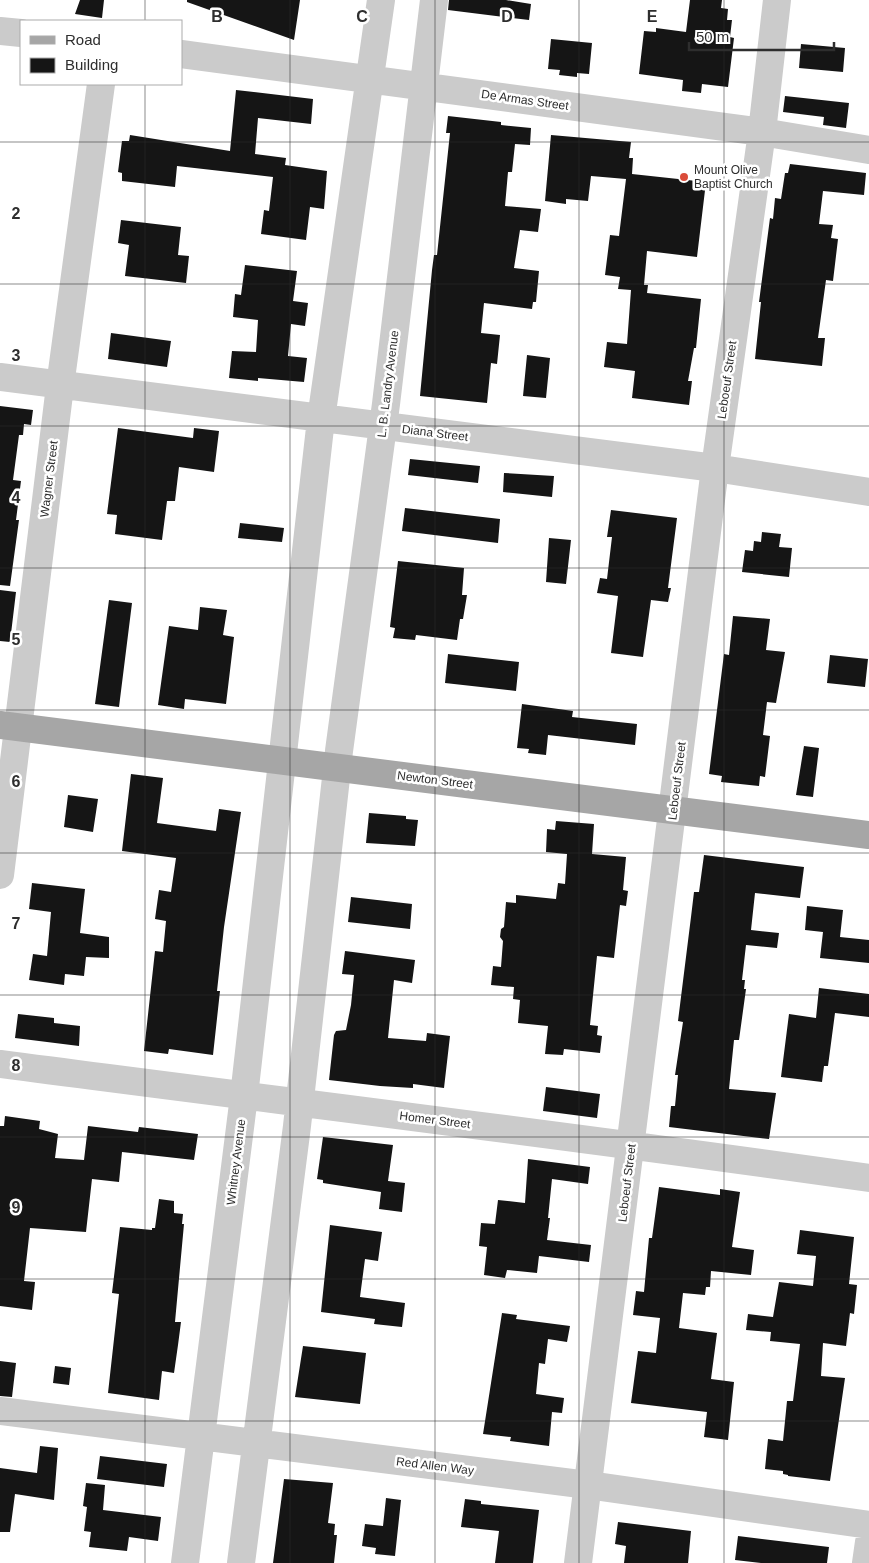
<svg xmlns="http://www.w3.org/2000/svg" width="869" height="1563" font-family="Helvetica,sans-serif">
<rect width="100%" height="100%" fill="#fff"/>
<!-- building -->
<path fill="#151515" d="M 80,0 L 104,0 L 102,18 L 75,14 Z
M 187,0 L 300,0 L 294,40 L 187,2 Z
M 449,0 L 506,0 L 531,4 L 529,20 L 448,10 Z
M 690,0 L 722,0 L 721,8 L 728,9 L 727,20 L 732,20 L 730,37 L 734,38 L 728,87 L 702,84 L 701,93 L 682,91 L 683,80 L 639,74 L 644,31 L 656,32 L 656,28 L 686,32 Z
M 551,39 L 592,43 L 589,74 L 577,73 L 577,77 L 559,75 L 560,70 L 548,69 Z
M 801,44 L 845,48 L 843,72 L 799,68 Z
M 236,90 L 313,99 L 311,124 L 258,118 L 255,154 L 286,158 L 285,165 L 327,171 L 324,209 L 310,207 L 306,240 L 261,234 L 264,210 L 269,211 L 273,177 L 177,166 L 175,187 L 122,181 L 122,173 L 118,172 L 122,141 L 129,141 L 130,135 L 230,151 Z
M 785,96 L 849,103 L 846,128 L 823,125 L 824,117 L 783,112 Z
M 448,116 L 501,122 L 501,125 L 531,128 L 530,145 L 515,144 L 512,172 L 508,172 L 505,206 L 541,209 L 538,232 L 520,230 L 514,268 L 539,271 L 536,302 L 533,302 L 532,309 L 484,303 L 481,333 L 500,335 L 497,364 L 491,363 L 487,403 L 420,396 L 432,270 L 434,255 L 437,255 L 450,133 L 446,133 Z
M 551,135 L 631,142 L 629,158 L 633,158 L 632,174 L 706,182 L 697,257 L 647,251 L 644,285 L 648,285 L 647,293 L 701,299 L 696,348 L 694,348 L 688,381 L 692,381 L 689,405 L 632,398 L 635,371 L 604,367 L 607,342 L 627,344 L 631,290 L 618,289 L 620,277 L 605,275 L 610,235 L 619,236 L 626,179 L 591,176 L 588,201 L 566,199 L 566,204 L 545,201 Z
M 790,164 L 866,173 L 864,195 L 823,191 L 819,224 L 833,225 L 831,238 L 838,239 L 833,281 L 826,280 L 818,338 L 825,338 L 822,366 L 755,359 L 761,302 L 759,302 L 770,218 L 773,219 L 775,198 L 781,199 L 785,173 L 788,173 Z
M 121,220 L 181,227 L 178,255 L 189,256 L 186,283 L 125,276 L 129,245 L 118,243 Z
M 245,265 L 297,271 L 293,301 L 308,303 L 305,326 L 291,324 L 288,356 L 307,358 L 304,382 L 258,378 L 258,381 L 229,378 L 232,351 L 256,352 L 258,320 L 233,317 L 235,294 L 241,295 Z
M 111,333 L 171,341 L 167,367 L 108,359 Z
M 527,355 L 550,358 L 546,398 L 523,396 Z
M 0,406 L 33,410 L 31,425 L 24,424 L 23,435 L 19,435 L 13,480 L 21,481 L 16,520 L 19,520 L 10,586 L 0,585 Z
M 118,428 L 193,438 L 194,428 L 219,431 L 214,472 L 179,467 L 175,501 L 167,501 L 162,540 L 115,534 L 117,515 L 107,514 Z
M 410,459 L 480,466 L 478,483 L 408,475 Z
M 504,473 L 554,476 L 552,497 L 503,492 Z
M 405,508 L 500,519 L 498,543 L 402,531 Z
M 611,510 L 677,518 L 668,588 L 671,588 L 668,602 L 651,600 L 643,657 L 611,653 L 618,596 L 597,593 L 600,578 L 607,579 L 612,537 L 607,537 Z
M 240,523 L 284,528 L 282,542 L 238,538 Z
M 762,532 L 781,534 L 779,547 L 792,548 L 789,577 L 742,572 L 745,550 L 753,551 L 754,541 L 761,542 Z
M 549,538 L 571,540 L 566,584 L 546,582 Z
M 398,561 L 464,568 L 462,595 L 467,595 L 463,619 L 460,619 L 457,640 L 416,635 L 415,640 L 393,638 L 395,628 L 390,627 Z
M 0,590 L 16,592 L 10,642 L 0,641 Z
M 109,600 L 132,603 L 119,707 L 95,704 Z
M 200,607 L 227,610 L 223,635 L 234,637 L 226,704 L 185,699 L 184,709 L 158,705 L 169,626 L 198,630 Z
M 733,616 L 770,619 L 766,650 L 785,652 L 776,703 L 767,702 L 763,735 L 770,736 L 765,777 L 760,776 L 759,786 L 721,782 L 722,776 L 709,774 L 724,654 L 729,655 Z
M 448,654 L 519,662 L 516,691 L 445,683 Z
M 830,655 L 868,659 L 865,687 L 827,683 Z
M 522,704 L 573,711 L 572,717 L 637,724 L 635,745 L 548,735 L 546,755 L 528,753 L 529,749 L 517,748 Z
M 804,746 L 819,748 L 813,797 L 796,795 Z
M 131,774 L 163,778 L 157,823 L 216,831 L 219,809 L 241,812 L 224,927 L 217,991 L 220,991 L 213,1055 L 169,1049 L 168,1054 L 144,1051 L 155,951 L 163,952 L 166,921 L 155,919 L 159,890 L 171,892 L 176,858 L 122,851 Z
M 68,795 L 98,799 L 93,832 L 64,827 Z
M 369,813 L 406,816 L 406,819 L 418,820 L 415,846 L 366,843 Z
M 556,821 L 594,824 L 592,854 L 626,857 L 623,890 L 628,891 L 626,906 L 620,905 L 614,958 L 597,956 L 590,1025 L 598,1026 L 597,1035 L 602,1036 L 600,1053 L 564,1049 L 563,1055 L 545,1054 L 548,1026 L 518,1023 L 520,1000 L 513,999 L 514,987 L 491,985 L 493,966 L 501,967 L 503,941 L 500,937 L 501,929 L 504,927 L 506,902 L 516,903 L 516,895 L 556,899 L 558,883 L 565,884 L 567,854 L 546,852 L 547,829 L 555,830 Z
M 704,855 L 804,867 L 800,898 L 755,893 L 751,930 L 779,933 L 777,948 L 746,945 L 742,980 L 745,980 L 744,989 L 746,989 L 739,1040 L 734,1040 L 729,1089 L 776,1093 L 769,1139 L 669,1127 L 671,1106 L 675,1106 L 678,1075 L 675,1075 L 683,1022 L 678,1021 L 691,917 L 694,892 L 699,892 Z
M 32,883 L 85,889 L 80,933 L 109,937 L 109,958 L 86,957 L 84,976 L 65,974 L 64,985 L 29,980 L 33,954 L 47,956 L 51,912 L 29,909 Z
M 351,897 L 412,904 L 410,929 L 348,922 Z
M 807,906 L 843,910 L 840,937 L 869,940 L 869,963 L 820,958 L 823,932 L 805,930 Z
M 345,951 L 415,960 L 412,983 L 394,980 L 388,1038 L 426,1041 L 427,1033 L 450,1036 L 444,1088 L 413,1084 L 413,1088 L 380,1086 L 329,1080 L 334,1035 L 336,1031 L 346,1030 L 351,1005 L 354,975 L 342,974 Z
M 819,988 L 869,994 L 869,1017 L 835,1013 L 828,1066 L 824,1066 L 822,1082 L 781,1077 L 789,1014 L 816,1018 Z
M 18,1014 L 54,1018 L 54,1023 L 80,1026 L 79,1046 L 15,1038 Z
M 546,1087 L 600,1094 L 597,1118 L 543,1111 Z
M 5,1116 L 40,1121 L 39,1129 L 58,1134 L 55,1158 L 84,1160 L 88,1126 L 138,1132 L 139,1127 L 198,1134 L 194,1160 L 122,1152 L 119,1182 L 92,1179 L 86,1232 L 30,1228 L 24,1281 L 35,1282 L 32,1310 L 0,1306 L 0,1126 L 4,1126 Z
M 323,1137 L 393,1145 L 388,1181 L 405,1183 L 402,1212 L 379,1209 L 381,1192 L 323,1183 L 323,1180 L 317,1179 Z
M 528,1159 L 590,1167 L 588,1184 L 552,1179 L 548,1218 L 550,1218 L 547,1240 L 591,1245 L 589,1262 L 539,1256 L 537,1273 L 507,1270 L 505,1278 L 484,1275 L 487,1247 L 479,1246 L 481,1223 L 495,1224 L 498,1200 L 525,1203 Z
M 659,1187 L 720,1195 L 720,1189 L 740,1192 L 732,1247 L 754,1250 L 751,1275 L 711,1271 L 710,1287 L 706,1287 L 705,1295 L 683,1293 L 679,1328 L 717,1333 L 711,1379 L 734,1382 L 728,1440 L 704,1437 L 707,1412 L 631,1403 L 638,1351 L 656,1353 L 660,1318 L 633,1315 L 636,1291 L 644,1292 L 649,1238 L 652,1238 Z
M 159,1199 L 174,1201 L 174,1213 L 183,1214 L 182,1224 L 184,1224 L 175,1322 L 181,1322 L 178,1345 L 174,1373 L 162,1371 L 159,1400 L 108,1393 L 119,1294 L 112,1293 L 120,1227 L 152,1230 L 152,1228 L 155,1228 Z
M 330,1225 L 382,1232 L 378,1261 L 365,1259 L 360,1297 L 405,1303 L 402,1327 L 374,1324 L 375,1319 L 321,1312 Z
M 800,1230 L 854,1237 L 849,1284 L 857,1285 L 854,1314 L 850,1313 L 846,1346 L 823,1343 L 821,1376 L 845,1378 L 830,1481 L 788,1476 L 788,1475 L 783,1474 L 783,1471 L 765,1469 L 768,1439 L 783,1441 L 787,1401 L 793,1401 L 800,1344 L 770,1341 L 771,1332 L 746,1330 L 748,1314 L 773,1317 L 779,1282 L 813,1286 L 816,1256 L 797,1254 Z
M 502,1313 L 517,1315 L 516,1319 L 570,1326 L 567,1342 L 548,1339 L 545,1364 L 539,1363 L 536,1394 L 564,1398 L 562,1413 L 552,1412 L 549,1446 L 510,1441 L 511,1437 L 483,1434 Z
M 303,1346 L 366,1353 L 360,1404 L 295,1397 Z
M 0,1361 L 16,1363 L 12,1397 L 0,1396 Z
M 55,1366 L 71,1368 L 69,1385 L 53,1383 Z
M 40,1446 L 58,1448 L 54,1500 L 15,1494 L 10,1532 L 0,1532 L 0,1468 L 37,1473 Z
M 100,1456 L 167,1464 L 164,1487 L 97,1479 Z
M 284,1479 L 333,1483 L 328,1523 L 335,1524 L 334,1535 L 337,1535 L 334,1563 L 273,1563 Z
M 86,1483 L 105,1485 L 103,1510 L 161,1517 L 158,1541 L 129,1537 L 127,1551 L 89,1547 L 91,1532 L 84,1531 L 87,1507 L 83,1506 Z
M 386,1498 L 401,1500 L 395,1556 L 375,1554 L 376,1548 L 362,1546 L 365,1524 L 383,1526 Z
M 465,1499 L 481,1501 L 481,1504 L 539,1510 L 533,1563 L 495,1563 L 499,1531 L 461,1527 Z
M 618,1522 L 691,1531 L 688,1563 L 624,1563 L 626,1546 L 615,1544 Z
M 738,1536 L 829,1547 L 827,1563 L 761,1563 L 735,1560 Z"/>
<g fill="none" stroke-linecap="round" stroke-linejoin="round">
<!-- minor -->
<path stroke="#cbcbcb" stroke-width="28" d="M 0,31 L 21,33
M 181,54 L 762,132 L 869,150
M 0,377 L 715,468 L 869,492
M 0,875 L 60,386 L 101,84
M 0,1064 C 290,1102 580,1137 869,1178
M 0,1411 L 588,1485 L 869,1525
M 185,1563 L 244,1096 L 321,419 L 381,0
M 241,1563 L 297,1126 L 339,751 L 386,404 L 434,0
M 578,1563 L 715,468 L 762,132 L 777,0
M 866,1563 L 869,1542"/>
<!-- major -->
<path stroke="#a6a6a6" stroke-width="28" d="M 0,725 L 869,835"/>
</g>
<!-- grid -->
<path fill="none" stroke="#2e2e2e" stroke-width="1" stroke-opacity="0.55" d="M 145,0 L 145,21M 290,0 L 290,1563M 435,0 L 435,1563M 579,0 L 579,1563M 724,0 L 724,1563M 145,84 L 145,1563M 0,142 L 869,142M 0,284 L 869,284M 0,426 L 869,426M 0,568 L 869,568M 0,710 L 869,710M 0,853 L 869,853M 0,995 L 869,995M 0,1137 L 869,1137M 0,1279 L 869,1279M 0,1421 L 869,1421"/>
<!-- markers -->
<circle fill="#da4c3a" stroke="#fff" stroke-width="2" cx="684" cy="177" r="5"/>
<g text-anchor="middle" stroke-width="5" stroke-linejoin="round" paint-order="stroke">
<!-- street labels -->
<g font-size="12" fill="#2e2e2e" stroke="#fff">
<text transform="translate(525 100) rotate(8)" y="4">De Armas Street</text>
<text transform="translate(727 380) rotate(-82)" y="4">Leboeuf Street</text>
<text transform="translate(388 384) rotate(-83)" y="4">L. B. Landry Avenue</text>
<text transform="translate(435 433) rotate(7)" y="4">Diana Street</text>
<text transform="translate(49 479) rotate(-83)" y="4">Wagner Street</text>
<text transform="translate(435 780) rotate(7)" y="4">Newton Street</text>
<text transform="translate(677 781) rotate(-83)" y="4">Leboeuf Street</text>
<text transform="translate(435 1120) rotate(7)" y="4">Homer Street</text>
<text transform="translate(236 1162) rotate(-83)" y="4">Whitney Avenue</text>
<text transform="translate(627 1183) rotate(-83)" y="4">Leboeuf Street</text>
<text transform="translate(435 1466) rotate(7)" y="4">Red Allen Way</text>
</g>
<!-- poi labels -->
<g font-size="12" fill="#2e2e2e" stroke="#fff" text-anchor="start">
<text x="694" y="174">Mount Olive<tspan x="694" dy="14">Baptist Church</tspan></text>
</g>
</g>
<g font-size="16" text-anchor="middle" font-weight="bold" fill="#2e2e2e" stroke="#fff" stroke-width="5" stroke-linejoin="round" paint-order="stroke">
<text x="217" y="22">B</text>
<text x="362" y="22">C</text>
<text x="507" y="22">D</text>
<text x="652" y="22">E</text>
<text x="16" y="219">2</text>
<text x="16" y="361">3</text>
<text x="16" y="503">4</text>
<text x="16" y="645">5</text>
<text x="16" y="787">6</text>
<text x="16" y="929">7</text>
<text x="16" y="1071">8</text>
<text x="16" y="1213">9</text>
</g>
<!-- legend -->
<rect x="20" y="20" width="162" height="65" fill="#ffffff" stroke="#ababab"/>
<rect x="30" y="36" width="25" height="8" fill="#a6a6a6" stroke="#ababab"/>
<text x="65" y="45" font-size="15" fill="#2e2e2e">Road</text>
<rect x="30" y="58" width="25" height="15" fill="#151515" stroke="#ababab"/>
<text x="65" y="70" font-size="15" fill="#2e2e2e">Building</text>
<!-- scale -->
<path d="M689 42v8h145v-8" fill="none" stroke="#2e2e2e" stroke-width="2.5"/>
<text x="696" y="42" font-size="15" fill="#2e2e2e" stroke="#ffffff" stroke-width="4" paint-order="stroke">50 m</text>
</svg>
